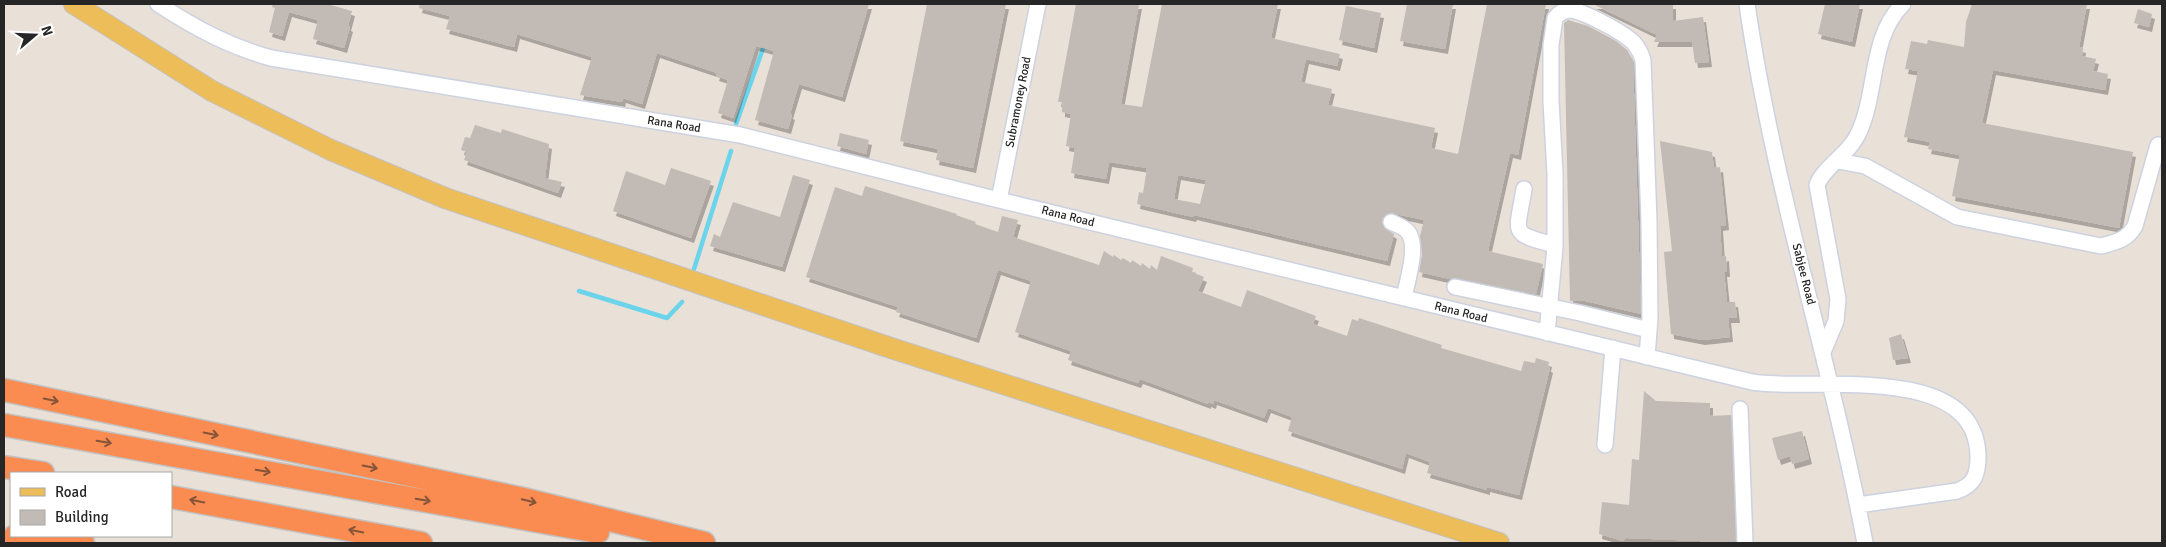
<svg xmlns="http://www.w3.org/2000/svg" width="2166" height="547" font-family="Signika,sans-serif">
<defs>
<filter id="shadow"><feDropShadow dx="3" dy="5" stdDeviation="0" flood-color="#0004"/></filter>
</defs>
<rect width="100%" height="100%" fill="#e9e0d8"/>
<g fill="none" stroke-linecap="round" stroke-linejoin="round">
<!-- stream -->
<path stroke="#6bd4eb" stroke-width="4.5" d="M 736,124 L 765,43
M 694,269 L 731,151
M 579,291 L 667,318 L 682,302"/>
</g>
<!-- building -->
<path fill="#c1bab5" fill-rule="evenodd" filter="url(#shadow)" d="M 273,4 L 327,4 L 352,11 L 348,26 L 350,27 L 344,48 L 313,39 L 318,20 L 289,12 L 282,36 L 269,32 L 275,8 L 272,7 Z
M 420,4 L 869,4 L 842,97 L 799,84 L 790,114 L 792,115 L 788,129 L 755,120 L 774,51 L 756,46 L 733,118 L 718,113 L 728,80 L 716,76 L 717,73 L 657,53 L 642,104 L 623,98 L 622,102 L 580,95 L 592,57 L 517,34 L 514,47 L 446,29 L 450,16 L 419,8 Z
M 927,4 L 1006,4 L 973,168 L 936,160 L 938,149 L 900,141 Z
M 1076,4 L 1139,4 L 1121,104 L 1142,107 L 1162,4 L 1278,4 L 1271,38 L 1340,54 L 1337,66 L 1306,59 L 1301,82 L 1332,89 L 1328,105 L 1435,128 L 1431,148 L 1458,154 L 1487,4 L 1546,4 L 1518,155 L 1510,153 L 1488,251 L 1543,264 L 1536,294 L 1457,278 L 1450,279 L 1419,272 L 1422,255 L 1420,236 L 1424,220 L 1391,213 L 1385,215 L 1382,222 L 1383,227 L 1394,234 L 1387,261 L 1194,215 L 1193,217 L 1137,204 L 1139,192 L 1143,193 L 1147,168 L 1109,162 L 1106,179 L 1071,173 L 1075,148 L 1066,146 L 1071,114 L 1062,112 L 1062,102 L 1058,102 ZM 1178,175 L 1206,180 L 1200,204 L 1174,199 Z
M 1407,4 L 1453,4 L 1445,49 L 1400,41 Z
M 1593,4 L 1673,4 L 1673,21 L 1703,17 L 1709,62 L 1695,63 L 1692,42 L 1654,42 L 1657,35 Z
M 1825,4 L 1860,4 L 1852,42 L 1818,34 Z
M 1972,4 L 2087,4 L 2079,47 L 2083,48 L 2082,56 L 2096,59 L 2093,71 L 2108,74 L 2105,90 L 1993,70 L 1982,123 L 2133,152 L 2119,228 L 1952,196 L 1960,155 L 1928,149 L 1930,142 L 1904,137 L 1918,71 L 1905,69 L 1911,41 L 1927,44 L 1928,40 L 1964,47 L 1966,22 Z
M 1346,6 L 1381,13 L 1374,48 L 1339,40 Z
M 2138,9 L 2152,14 L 2149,27 L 2134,23 Z
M 1568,20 L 1588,26 L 1616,41 L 1627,50 L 1633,61 L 1641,314 L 1581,300 L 1570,301 L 1564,23 Z
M 475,125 L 501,133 L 502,129 L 549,144 L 545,178 L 562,182 L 558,193 L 464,160 L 467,152 L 461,150 L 465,137 L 470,138 Z
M 840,133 L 869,140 L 866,154 L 837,146 Z
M 1660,141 L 1712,152 L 1714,168 L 1720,167 L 1726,225 L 1720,226 L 1722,257 L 1726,256 L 1727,272 L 1724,272 L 1727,302 L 1735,302 L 1737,318 L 1728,318 L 1730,337 L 1702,340 L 1671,334 L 1664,252 L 1672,251 Z
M 671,168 L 711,181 L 691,238 L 613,211 L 626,171 L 665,185 Z
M 793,175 L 810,180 L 782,267 L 710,246 L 714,234 L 720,237 L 733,202 L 780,217 Z
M 865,186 L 957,214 L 956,215 L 976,222 L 975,224 L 998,232 L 1002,216 L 1018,220 L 1013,237 L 1099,265 L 1104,251 L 1113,257 L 1114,255 L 1121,260 L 1123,258 L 1131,263 L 1132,260 L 1141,266 L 1142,263 L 1150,269 L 1151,265 L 1157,270 L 1161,256 L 1193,268 L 1192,272 L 1204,277 L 1198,291 L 1241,307 L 1247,290 L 1316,316 L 1313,324 L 1347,336 L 1352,319 L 1358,321 L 1359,318 L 1442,345 L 1441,348 L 1521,371 L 1524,361 L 1535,363 L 1536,358 L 1549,362 L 1548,367 L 1550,368 L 1519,495 L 1487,487 L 1487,490 L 1427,473 L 1430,462 L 1406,453 L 1402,469 L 1288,431 L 1292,417 L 1268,408 L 1264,418 L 1214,400 L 1213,404 L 1208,402 L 1208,404 L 1140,379 L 1138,383 L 1068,360 L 1071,351 L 1015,332 L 1031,281 L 998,270 L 976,338 L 896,312 L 898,307 L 806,277 L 835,187 L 862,196 Z
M 1901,334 L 1908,358 L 1893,360 L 1889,338 Z
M 1644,391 L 1656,401 L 1710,403 L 1710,416 L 1731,415 L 1736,543 L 1700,543 L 1700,541 L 1626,538 L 1623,541 L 1599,534 L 1602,502 L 1629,505 L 1632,459 L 1639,460 Z
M 1802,431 L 1809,459 L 1792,464 L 1790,456 L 1778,460 L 1772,438 Z"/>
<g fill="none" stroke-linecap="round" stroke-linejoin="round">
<defs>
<path id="minor" d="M 158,4 C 195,28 228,46 271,58 L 740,135 L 999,200 L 1752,382 C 1813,392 1976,360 1978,456 C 1978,475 1974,485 1957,491 L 1858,505
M 1747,4 C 1773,186 1831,362 1865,543
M 1838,161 L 1865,166 L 1957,217 L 2101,246 C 2116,242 2127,240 2135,226 L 2158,145
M 1524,189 C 1517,234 1508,233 1555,245
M 999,200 L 1038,4
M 1391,222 C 1397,225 1404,227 1408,232 C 1419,246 1407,281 1404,298
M 1455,287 L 1580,313 L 1649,330
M 1547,333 L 1555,247 L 1555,174 L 1551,101 L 1551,45 L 1555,18 C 1558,14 1562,11 1568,10 C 1581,9 1624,33 1634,43 C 1638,48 1641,53 1643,60 L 1649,221 L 1650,318 L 1647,357
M 1823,352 L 1836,321 L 1838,299 L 1817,185 C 1824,166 1850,154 1859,132 C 1878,91 1869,38 1903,4
M 1740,409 L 1745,543
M 1605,445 L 1613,348"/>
<path id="major" d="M 74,4 L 212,91 L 331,150 L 445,198 L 891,348 L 1499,543"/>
<path id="highway" d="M 4,390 L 519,498 L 704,543
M 4,425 L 598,532
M 4,467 L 43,473
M 171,497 L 421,543
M 15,536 L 83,543"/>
</defs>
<!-- minor casing -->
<use href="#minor" stroke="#cdd2e0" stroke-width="18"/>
<!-- major casing -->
<use href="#major" stroke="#c2c2c2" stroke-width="22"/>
<!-- highway casing -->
<use href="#highway" stroke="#c2c2c2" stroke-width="25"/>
<!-- minor -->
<use href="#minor" stroke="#fff" stroke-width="15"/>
<!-- major -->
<use href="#major" stroke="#edbd59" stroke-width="20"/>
<!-- highway -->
<use href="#highway" stroke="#fa8c51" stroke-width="22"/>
</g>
<!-- one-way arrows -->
<defs><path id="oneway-shaft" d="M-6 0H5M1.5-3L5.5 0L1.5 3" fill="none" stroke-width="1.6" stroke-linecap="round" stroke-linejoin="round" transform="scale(1.25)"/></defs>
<g stroke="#855439">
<use href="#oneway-shaft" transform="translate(51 400) rotate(12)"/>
<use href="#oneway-shaft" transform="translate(211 434) rotate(12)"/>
<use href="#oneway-shaft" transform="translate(104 442) rotate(10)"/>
<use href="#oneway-shaft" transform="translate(370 467) rotate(12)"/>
<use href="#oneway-shaft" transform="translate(263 471) rotate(10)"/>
<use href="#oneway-shaft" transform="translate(423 500) rotate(10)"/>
<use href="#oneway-shaft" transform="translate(197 501) rotate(-169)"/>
<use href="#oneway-shaft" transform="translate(529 501) rotate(14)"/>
<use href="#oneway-shaft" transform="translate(356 531) rotate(-169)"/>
</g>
<g text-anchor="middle" stroke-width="5" stroke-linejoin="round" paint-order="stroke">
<!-- street labels -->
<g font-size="12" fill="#262626" stroke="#fff">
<text transform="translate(1018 102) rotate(-79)" y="4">Subramoney Road</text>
<text transform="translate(674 124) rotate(9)" y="4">Rana Road</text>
<text transform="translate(1068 216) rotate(14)" y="4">Rana Road</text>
<text transform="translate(1804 274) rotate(76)" y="4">Sabjee Road</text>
<text transform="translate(1461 312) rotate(14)" y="4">Rana Road</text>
</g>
</g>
<!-- border -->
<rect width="2166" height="547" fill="none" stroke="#262626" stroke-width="10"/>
<!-- legend -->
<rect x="10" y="472" width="162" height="65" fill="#ffffff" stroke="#a8a8a8"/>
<rect x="20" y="488" width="25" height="8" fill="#edbd59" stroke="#a8a8a8"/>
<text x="55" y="497" font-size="15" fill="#262626">Road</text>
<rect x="20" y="510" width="25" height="15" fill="#c1bab5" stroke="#a8a8a8"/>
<text x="55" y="522" font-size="15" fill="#262626">Building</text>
<!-- north arrow -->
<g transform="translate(35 35) rotate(71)" stroke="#ffffff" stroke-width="4" paint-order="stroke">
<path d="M0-4L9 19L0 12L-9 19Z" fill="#262626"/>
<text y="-8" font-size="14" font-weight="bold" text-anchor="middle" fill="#262626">N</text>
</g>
</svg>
